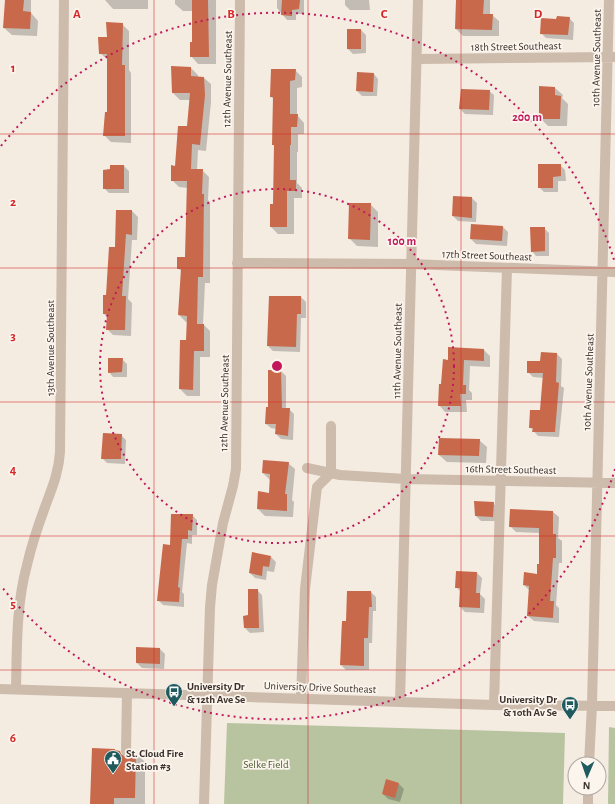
<svg xmlns="http://www.w3.org/2000/svg" width="615" height="804" font-family="'Alegreya Sans',sans-serif">
<rect width="100%" height="100%" fill="#f4ebe1"/>
<!-- green -->
<path fill="#b8c4a0" d="M 227,723 L 565,733 L 563,804 L 224,804 Z
M 609,727 L 615,728 L 615,804 L 608,804 Z"/>
<!-- shadow -->
<path fill="#0003" d="M 6,0 L 31,0 L 31,13 L 38,21 L 37,36 L 12,35 L 4,28 Z
M 105,0 L 148,0 L 148,9 L 113,9 Z
M 175,0 L 216,0 L 216,64 L 198,64 L 191,56 L 193,43 L 193,11 L 183,11 L 175,4 Z
M 277,0 L 304,0 L 304,14 L 296,14 L 296,20 L 287,20 L 277,8 Z
M 345,0 L 369,0 L 370,10 L 350,10 L 345,5 Z
M 468,0 L 490,0 L 490,15 L 492,15 L 499,21 L 499,36 L 463,36 L 456,29 Z
M 569,18 L 574,23 L 573,40 L 546,38 L 541,33 L 557,20 Z
M 122,24 L 129,31 L 129,70 L 131,73 L 131,143 L 111,142 L 104,135 L 108,113 L 108,60 L 100,53 L 108,38 Z
M 348,30 L 361,30 L 366,35 L 366,53 L 353,54 L 348,49 Z
M 191,68 L 198,75 L 198,77 L 204,78 L 211,84 L 211,102 L 206,151 L 198,150 L 197,170 L 202,170 L 209,177 L 208,200 L 210,202 L 210,283 L 205,283 L 203,324 L 210,331 L 210,357 L 200,357 L 200,396 L 187,396 L 180,389 L 187,341 L 188,322 L 186,322 L 179,315 L 182,272 L 178,268 L 186,258 L 188,188 L 179,187 L 172,180 L 188,127 L 190,100 L 180,100 L 173,93 Z
M 295,70 L 302,77 L 302,87 L 297,88 L 297,115 L 304,123 L 304,134 L 298,134 L 298,152 L 297,152 L 297,183 L 302,188 L 302,198 L 294,198 L 294,234 L 278,234 L 271,227 L 274,205 L 275,146 L 273,145 L 274,99 L 271,97 Z
M 374,74 L 378,79 L 377,96 L 362,96 L 357,91 Z
M 540,87 L 555,88 L 563,95 L 562,98 L 568,104 L 567,126 L 548,126 L 540,118 Z
M 489,91 L 494,95 L 493,115 L 465,114 L 460,109 Z
M 560,165 L 565,170 L 566,181 L 558,181 L 558,192 L 544,192 L 539,187 Z
M 124,166 L 129,171 L 129,193 L 109,193 L 104,188 Z
M 472,198 L 477,203 L 476,222 L 458,221 L 453,216 Z
M 370,204 L 378,212 L 378,247 L 357,246 L 349,238 Z
M 132,211 L 138,217 L 137,240 L 132,240 L 128,299 L 132,303 L 131,336 L 113,335 L 107,329 L 107,317 L 104,314 L 116,248 Z
M 503,227 L 508,232 L 507,246 L 476,244 L 471,239 Z
M 544,228 L 549,233 L 549,256 L 536,256 L 532,251 Z
M 301,297 L 306,302 L 306,318 L 301,318 L 300,352 L 273,351 L 268,346 Z
M 484,350 L 490,356 L 490,367 L 470,366 L 469,390 L 472,393 L 472,400 L 466,400 L 467,412 L 445,412 L 439,405 L 441,385 L 449,361 Z
M 557,354 L 562,359 L 561,386 L 564,388 L 559,437 L 538,436 L 530,427 L 541,411 L 544,378 L 533,377 L 528,372 L 541,362 Z
M 122,359 L 127,364 L 127,377 L 113,377 L 109,372 Z
M 281,371 L 286,376 L 286,409 L 289,409 L 294,414 L 293,440 L 281,439 L 276,434 L 276,429 L 271,428 L 266,424 L 269,408 Z
M 121,435 L 126,440 L 125,464 L 107,463 L 102,458 Z
M 479,440 L 487,447 L 486,463 L 447,462 L 439,455 Z
M 288,463 L 295,469 L 292,500 L 294,502 L 293,517 L 265,516 L 258,509 L 270,494 L 270,480 L 263,473 Z
M 493,503 L 498,508 L 498,521 L 481,521 L 476,516 Z
M 553,512 L 559,517 L 558,538 L 562,541 L 562,563 L 559,563 L 556,605 L 559,608 L 559,623 L 534,621 L 528,616 L 529,590 L 524,585 L 538,575 L 540,565 L 540,533 L 516,532 L 510,526 Z
M 192,515 L 197,520 L 197,535 L 192,535 L 192,544 L 187,543 L 182,592 L 184,594 L 184,607 L 163,605 L 158,600 L 171,546 Z
M 271,557 L 276,562 L 274,572 L 267,571 L 266,580 L 255,578 L 250,573 Z
M 477,573 L 482,578 L 480,594 L 485,599 L 484,613 L 465,612 L 460,607 L 460,591 L 456,587 Z
M 257,590 L 262,595 L 264,632 L 250,633 L 245,628 Z
M 371,592 L 376,597 L 376,611 L 373,611 L 372,643 L 369,643 L 369,670 L 346,670 L 341,665 L 342,622 L 347,622 Z
M 160,649 L 165,654 L 164,669 L 142,668 L 137,663 Z
M 115,750 L 119,752 L 126,758 L 135,752 L 145,762 L 145,804 L 91,804 Z
M 387,781 L 399,784 L 404,789 L 400,802 L 388,799 L 383,794 Z"/>
<!-- building -->
<path fill="#c8694b" d="M 5,0 L 24,0 L 23,11 L 31,12 L 30,29 L 3,28 Z
M 192,0 L 208,0 L 209,57 L 190,57 L 190,42 L 192,42 Z
M 282,0 L 300,0 L 299,9 L 292,10 L 292,16 L 281,15 Z
M 456,0 L 484,0 L 483,14 L 493,14 L 492,30 L 455,29 Z
M 557,16 L 570,17 L 568,35 L 540,34 L 541,18 L 556,19 Z
M 106,22 L 123,23 L 122,65 L 125,65 L 125,136 L 103,136 L 105,112 L 107,112 L 107,54 L 99,54 L 98,37 L 107,37 Z
M 347,29 L 361,29 L 361,49 L 347,49 Z
M 171,66 L 191,67 L 191,76 L 204,77 L 205,95 L 200,145 L 192,144 L 191,169 L 203,169 L 202,194 L 204,194 L 203,277 L 198,277 L 197,324 L 204,324 L 204,351 L 194,351 L 193,390 L 179,389 L 180,340 L 186,340 L 187,316 L 178,315 L 181,269 L 177,269 L 177,257 L 185,257 L 187,181 L 171,181 L 171,165 L 175,166 L 178,126 L 187,126 L 190,93 L 172,93 Z
M 271,69 L 296,69 L 295,80 L 290,81 L 290,114 L 298,114 L 297,127 L 291,127 L 291,145 L 290,145 L 290,180 L 296,180 L 296,191 L 287,191 L 287,227 L 270,227 L 270,204 L 273,204 L 274,145 L 272,145 L 273,97 L 270,97 Z
M 357,72 L 374,73 L 373,92 L 356,91 Z
M 539,86 L 555,87 L 555,95 L 561,96 L 560,119 L 539,119 Z
M 461,89 L 490,90 L 489,110 L 459,109 Z
M 538,164 L 561,164 L 561,176 L 553,177 L 553,188 L 538,188 Z
M 110,165 L 124,165 L 124,189 L 103,189 L 103,170 L 110,169 Z
M 453,196 L 472,197 L 472,218 L 452,216 Z
M 349,203 L 371,203 L 370,240 L 348,239 Z
M 116,210 L 132,210 L 132,235 L 126,234 L 122,296 L 126,296 L 125,330 L 106,330 L 107,314 L 103,314 L 103,295 L 106,295 L 109,247 L 115,247 Z
M 471,224 L 503,226 L 502,241 L 470,239 Z
M 530,227 L 545,227 L 545,251 L 531,252 Z
M 269,296 L 301,296 L 301,314 L 297,314 L 296,347 L 267,346 Z
M 448,347 L 484,349 L 484,361 L 464,360 L 463,385 L 466,385 L 466,394 L 460,394 L 461,406 L 438,406 L 439,384 L 441,384 L 443,359 L 448,360 Z
M 541,352 L 557,353 L 556,382 L 559,383 L 555,432 L 532,432 L 533,428 L 529,428 L 530,410 L 540,410 L 543,373 L 527,373 L 527,361 L 540,361 Z
M 108,358 L 123,358 L 122,372 L 108,373 Z
M 268,370 L 281,370 L 282,408 L 290,408 L 288,436 L 275,434 L 276,424 L 265,424 L 266,407 L 268,407 Z
M 103,433 L 122,434 L 121,459 L 101,459 Z
M 439,438 L 480,439 L 479,456 L 438,455 Z
M 263,460 L 289,462 L 285,494 L 287,494 L 287,511 L 257,509 L 258,491 L 269,493 L 270,474 L 262,473 Z
M 474,501 L 494,502 L 493,517 L 475,516 Z
M 510,509 L 553,511 L 553,534 L 556,534 L 556,558 L 553,558 L 550,601 L 554,601 L 553,618 L 527,616 L 529,586 L 523,585 L 524,572 L 537,574 L 537,564 L 539,564 L 539,528 L 509,527 Z
M 171,514 L 193,514 L 192,531 L 188,530 L 188,539 L 182,539 L 178,587 L 180,588 L 179,602 L 157,601 L 163,544 L 170,545 Z
M 252,552 L 271,556 L 269,567 L 263,566 L 262,576 L 249,573 Z
M 456,571 L 477,572 L 476,593 L 480,593 L 480,608 L 459,607 L 460,588 L 455,588 Z
M 248,589 L 258,589 L 259,628 L 244,628 L 243,616 L 248,615 Z
M 347,591 L 371,591 L 372,607 L 369,607 L 368,638 L 364,638 L 364,666 L 340,665 L 342,621 L 346,621 Z
M 136,647 L 160,648 L 160,664 L 136,663 Z
M 92,748 L 115,749 L 115,750 L 120,751 L 121,754 L 126,757 L 129,756 L 132,751 L 136,751 L 135,798 L 114,798 L 114,804 L 90,804 Z
M 386,779 L 399,783 L 395,798 L 382,794 Z"/>
<g fill="none" stroke-linecap="round" stroke-linejoin="round">
<!-- minor -->
<path stroke="#cdbbac" stroke-width="10" d="M 417,59 L 615,57
M 237,263 L 411,264 L 615,272
M 307,468 L 340,475 L 406,479 L 615,483
M 0,689 L 494,705 L 615,706
M 16,689 C 17,648 16,605 27,565 C 32,543 40,520 48,499 C 54,483 59,469 60,452 L 64,0
M 301,698 L 305,589 L 317,487 L 331,473 L 331,426
M 400,702 L 418,0
M 494,705 L 507,268
M 126,751 L 127,693
M 589,764 L 592,705 L 609,0
M 204,804 L 210,607 L 212,585 L 223,523 L 233,486 L 236,469 L 240,0
M 588,804 L 588,788"/>
</g>
<!-- grid -->
<path fill="none" stroke="#d62828" stroke-width="1" stroke-opacity="0.55" d="M 154,0 L 154,804M 308,0 L 308,804M 461,0 L 461,804M 0,134 L 615,134M 0,268 L 615,268M 0,402 L 615,402M 0,536 L 615,536M 0,670 L 615,670"/>
<!-- distance rings -->
<g fill="none" stroke="#c2185b" stroke-width="2" stroke-dasharray="2 4">
<circle cx="277" cy="366" r="177"/>
<path d="M615 469A353 353 0 0 1 1 586M1 146A353 353 0 0 1 615 263"/>
</g>
<!-- icons -->
<defs>
<symbol id="bus-pin" viewBox="-11 -11 22 30"><path d="M0 17L-7.5 6A9.5 9.5 0 1 1 7.5 6Z" fill="#1f5a5e" stroke="#fbf5ee"/><path d="M-5-6H5V4H4V6H2V4H-2V6H-4V4H-5ZM-3.5-4V0h7V-4ZM-3.5 1.2v1.5H-2V1.2ZM2 1.2v1.5H3.5V1.2Z" fill="#fff"/></symbol>
<symbol id="civic-pin" viewBox="-11 -11 22 30"><path d="M0 17L-7.5 6A9.5 9.5 0 1 1 7.5 6Z" fill="#1f5a5e" stroke="#fbf5ee"/><path d="M-.6-6.5H3V-4.5H.6V-3L4-1V1h2V6H-6V1h2V-1L-.6-3ZM-1.2 2.5V6h2.4V2.5Z" fill="#fff"/></symbol>
</defs>
<g fill-rule="evenodd">
<use href="#bus-pin" x="164" y="682" width="20" height="27"/>
<use href="#bus-pin" x="560" y="695" width="20" height="27"/>
<use href="#civic-pin" x="103" y="749" width="20" height="27"/>
</g>
<g text-anchor="middle" stroke-width="3.5" stroke-linejoin="round" paint-order="stroke">
<!-- street labels -->
<g font-size="11" fill="#3b302b" stroke="#fbf5ee">
<text transform="translate(516 46) rotate(-1)" y="4">18th Street Southeast</text>
<text transform="translate(596 58) rotate(-89)" y="4">10th Avenue Southeast</text>
<text transform="translate(227 79) rotate(-89)" y="4">12th Avenue Southeast</text>
<text transform="translate(487 255) rotate(2)" y="4">17th Street Southeast</text>
<text transform="translate(50 348) rotate(-90)" y="4">13th Avenue Southeast</text>
<text transform="translate(397 351) rotate(-89)" y="4">11th Avenue Southeast</text>
<text transform="translate(588 382) rotate(-88)" y="4">10th Avenue Southeast</text>
<text transform="translate(224 403) rotate(-89)" y="4">12th Avenue Southeast</text>
<text transform="translate(511 469) rotate(1)" y="4">16th Street Southeast</text>
<text transform="translate(320 687) rotate(2)" y="4">University Drive Southeast</text>
</g>
<!-- poi labels -->
<g font-size="11" font-weight="bold" fill="#3b302b" stroke="#fbf5ee" text-anchor="start">
<text x="187" y="690">University Dr<tspan x="187" dy="13">&amp; 12th Ave Se</tspan></text>
<text x="557" y="703" text-anchor="end">University Dr<tspan x="557" dy="13">&amp; 10th Av Se</tspan></text>
<text x="126" y="757">St. Cloud Fire<tspan x="126" dy="13">Station #3</tspan></text>
</g>
<!-- park labels -->
<g font-size="11" fill="#4a5a2e" stroke="#fbf5ee">
<text x="266" y="768">Selke Field</text>
</g>
</g>
<g font-size="13" text-anchor="middle" font-weight="bold" fill="#d62828" stroke="#fbf5ee" stroke-width="3.5" stroke-linejoin="round" paint-order="stroke">
<text x="77" y="18">A</text>
<text x="231" y="18">B</text>
<text x="384" y="18">C</text>
<text x="538" y="18">D</text>
<text x="13" y="72">1</text>
<text x="13" y="206">2</text>
<text x="13" y="340">3</text>
<text x="13" y="474">4</text>
<text x="13" y="608">5</text>
<text x="13" y="742">6</text>
</g>
<circle cx="277" cy="366" r="6" fill="#c2185b" stroke="#fbf5ee" stroke-width="2"/>
<g font-size="12" text-anchor="middle" font-weight="bold" fill="#c2185b" stroke="#fbf5ee" stroke-width="3.5" stroke-linejoin="round" paint-order="stroke">
<text x="527" y="121">200 m</text>
<text x="402" y="245">100 m</text>
</g>
<!-- north arrow -->
<g transform="translate(587 776) rotate(182)"><circle r="19" fill="#fbf5ee" stroke="#aea6a0"/>
<path d="M0-3L7 15L0 10L-7 15Z" fill="#1f5a5e"/>
<text y="-6" font-size="11" font-weight="bold" text-anchor="middle" fill="#3b302b">N</text>
</g>
</svg>
